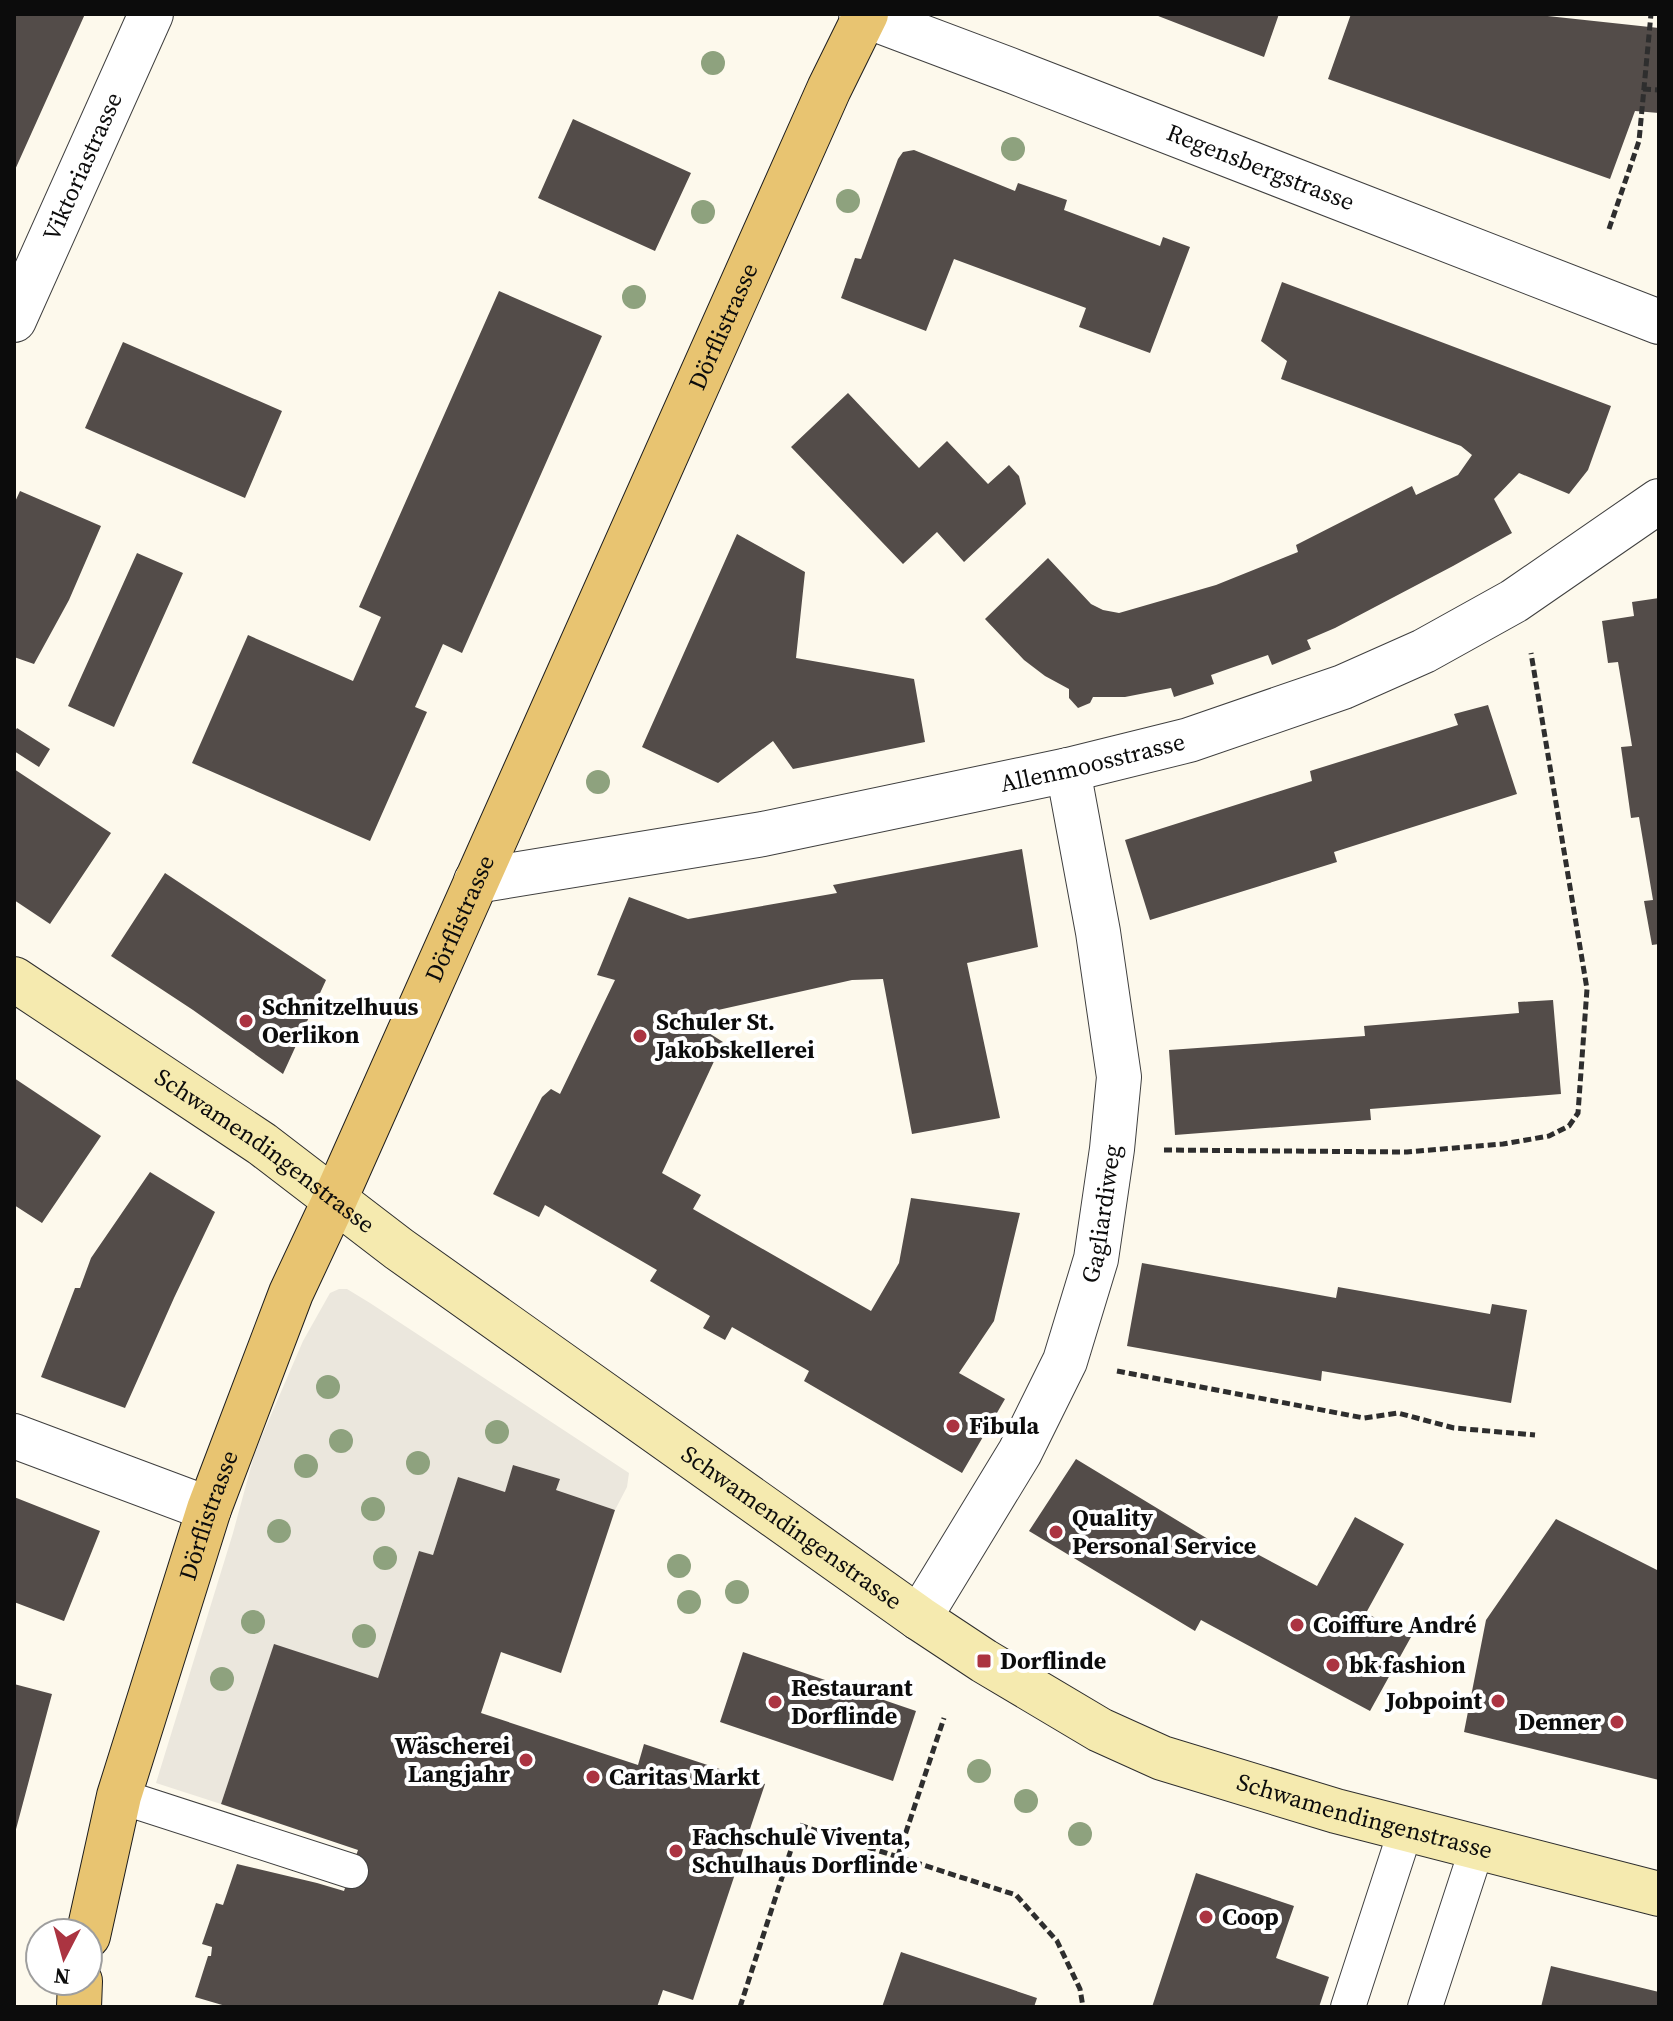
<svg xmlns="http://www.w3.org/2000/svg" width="1673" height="2021" font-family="'Source Serif 4',serif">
<rect width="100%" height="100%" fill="#fdf9ec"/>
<!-- plaza -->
<path fill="#ebe7dd" d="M 339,1289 L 347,1289 L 370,1303 L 629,1473 L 627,1487 L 615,1510 L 556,1490 L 559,1479 L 514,1465 L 505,1492 L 458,1477 L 433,1555 L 419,1551 L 378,1678 L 274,1645 L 221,1804 L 156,1783 L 233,1533 L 255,1452 L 303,1341 L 330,1293 Z"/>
<!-- building -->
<path fill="#534c49" d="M 14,14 L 85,14 L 14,172 Z
M 1153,14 L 1279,14 L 1264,57 Z
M 1351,14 L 1529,14 L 1659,28 L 1659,113 L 1635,111 L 1610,179 L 1328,79 Z
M 573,119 L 691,173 L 655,251 L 538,198 Z
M 914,150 L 1015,191 L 1018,183 L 1067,200 L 1064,210 L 1160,246 L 1163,237 L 1190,247 L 1150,353 L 1079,327 L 1086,308 L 954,259 L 926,331 L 841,298 L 855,258 L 861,259 L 898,159 L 903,152 Z
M 1282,282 L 1611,406 L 1588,470 L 1569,494 L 1519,473 L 1494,499 L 1512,533 L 1453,566 L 1335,628 L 1307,640 L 1311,649 L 1272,665 L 1268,655 L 1211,675 L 1214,684 L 1174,697 L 1171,688 L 1125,697 L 1093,697 L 1090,703 L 1078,708 L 1069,698 L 1069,689 L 1045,676 L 1024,660 L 985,619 L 1048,558 L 1091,604 L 1103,610 L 1119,613 L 1216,585 L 1298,552 L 1296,545 L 1412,486 L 1416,495 L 1458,475 L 1472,455 L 1461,446 L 1281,379 L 1287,361 L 1261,341 Z
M 499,291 L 602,336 L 462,653 L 443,644 L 415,707 L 427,712 L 370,841 L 192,763 L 248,635 L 353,681 L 381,617 L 359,607 Z
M 123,342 L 282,411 L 245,498 L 85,428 Z
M 848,393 L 919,468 L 947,441 L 988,484 L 1009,465 L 1019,476 L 1026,504 L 964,562 L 937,532 L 903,564 L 791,447 Z
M 20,491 L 101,526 L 69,600 L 34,664 L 14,657 L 14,504 Z
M 737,534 L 805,572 L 796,658 L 914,679 L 925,742 L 793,769 L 773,741 L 718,783 L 642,747 Z
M 137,553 L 183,573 L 114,727 L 68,706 Z
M 1659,598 L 1659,944 L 1652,945 L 1644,901 L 1653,900 L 1639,817 L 1631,818 L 1621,747 L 1632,746 L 1618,662 L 1608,663 L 1602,621 L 1634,616 L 1632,602 Z
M 1488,705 L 1517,794 L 1334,852 L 1337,862 L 1150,920 L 1125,840 L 1312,781 L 1310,771 L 1458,725 L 1454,714 Z
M 17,728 L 50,749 L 39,767 L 14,751 L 14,733 Z
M 14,769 L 111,833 L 50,924 L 14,900 Z
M 1022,849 L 1038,947 L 967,963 L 1000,1118 L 912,1134 L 883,979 L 852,980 L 709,1012 L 701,1028 L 723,1042 L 662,1173 L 701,1195 L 693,1209 L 871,1311 L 899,1263 L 911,1198 L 1020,1213 L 994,1321 L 959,1373 L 1005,1399 L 962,1473 L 804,1381 L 809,1371 L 732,1327 L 725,1340 L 703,1328 L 710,1316 L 650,1281 L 657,1270 L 545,1205 L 539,1217 L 493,1194 L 542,1097 L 551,1089 L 560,1094 L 615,980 L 597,975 L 629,897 L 688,919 L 837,893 L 833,885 Z
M 165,873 L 326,980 L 283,1074 L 193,1010 L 111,956 Z
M 1553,1000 L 1561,1094 L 1370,1109 L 1371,1120 L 1175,1135 L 1169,1050 L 1365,1036 L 1364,1026 L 1519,1013 L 1518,1002 Z
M 14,1078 L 101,1136 L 42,1223 L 14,1205 Z
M 150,1172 L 215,1212 L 174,1298 L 125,1408 L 41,1377 L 75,1288 L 80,1288 L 91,1258 Z
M 1142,1263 L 1336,1298 L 1338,1287 L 1490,1314 L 1492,1304 L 1527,1310 L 1511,1403 L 1322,1371 L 1321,1381 L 1127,1346 Z
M 1076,1459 L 1236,1556 L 1242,1546 L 1317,1586 L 1355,1517 L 1404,1544 L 1366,1613 L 1411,1637 L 1370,1711 L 1201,1620 L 1195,1631 L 1029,1531 Z
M 513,1465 L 560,1479 L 556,1490 L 615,1510 L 561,1673 L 501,1652 L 481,1713 L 638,1765 L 644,1744 L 765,1784 L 693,2000 L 663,1990 L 657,2007 L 229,2007 L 195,1997 L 208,1956 L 211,1956 L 212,1947 L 202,1944 L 216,1903 L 223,1905 L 237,1864 L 317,1883 L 344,1891 L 358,1850 L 221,1804 L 274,1644 L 378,1678 L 419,1551 L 433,1555 L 458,1477 L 505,1492 Z
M 14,1497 L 100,1531 L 64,1621 L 14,1602 Z
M 1556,1519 L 1659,1571 L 1659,1780 L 1464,1732 L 1486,1620 Z
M 743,1652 L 916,1711 L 893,1781 L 720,1722 Z
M 14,1684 L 52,1694 L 15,1833 L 14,1833 Z
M 1196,1873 L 1294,1906 L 1276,1958 L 1329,1977 L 1319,2007 L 1152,2007 Z
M 901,1952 L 1037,1998 L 1034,2007 L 882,2007 Z
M 1551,1966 L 1659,1992 L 1659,2007 L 1541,2007 Z"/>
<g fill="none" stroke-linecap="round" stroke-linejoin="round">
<defs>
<path id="lane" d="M 119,1796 L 351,1871
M 1348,2007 L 1406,1829
M 1425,2007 L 1477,1848"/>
<g id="street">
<path id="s1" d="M 861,14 L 1015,72 L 1659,322"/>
<path id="s2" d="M 14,320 L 151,14"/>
<path id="s3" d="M 476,881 L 763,834 L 1068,770 L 1189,740 L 1343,687 L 1424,651 L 1514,601 L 1659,501"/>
<path d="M 14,1436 L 209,1509"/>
<path id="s4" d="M 919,1618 L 1020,1452 L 1065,1361 L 1096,1259 L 1112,1149 L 1119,1077 L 1098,932 L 1068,770"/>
</g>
<g id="secondary">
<path id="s5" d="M 14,979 L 262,1144 L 399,1249 L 919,1618 L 984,1661 L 1100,1730 L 1162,1758 L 1336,1811 L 1659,1894"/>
</g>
<g id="primary">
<path id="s6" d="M 88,1936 L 119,1796 L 209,1509 L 291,1293 L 335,1199 L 829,89 L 866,14"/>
<path d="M 79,2007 L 80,1981"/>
</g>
</defs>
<!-- lane casing -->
<use href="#lane" stroke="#3f3f3f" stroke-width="36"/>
<!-- street casing -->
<use href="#street" stroke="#3f3f3f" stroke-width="46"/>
<!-- secondary casing -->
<use href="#secondary" stroke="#2e2e2e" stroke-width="46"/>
<!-- primary casing -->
<use href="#primary" stroke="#1d1d1d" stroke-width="46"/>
<!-- path -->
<path stroke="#2e2e2e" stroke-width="5" stroke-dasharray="8 4" stroke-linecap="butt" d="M 1643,89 L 1659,90
M 1609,229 L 1639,141 L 1651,14
M 1164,1150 L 1407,1152 L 1503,1144 L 1549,1136 L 1569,1126 L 1578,1113 L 1587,989 L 1531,653
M 1117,1371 L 1364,1418 L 1398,1413 L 1454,1428 L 1535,1435
M 898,1856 L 944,1718
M 740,2007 L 799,1825 L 1016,1895 L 1057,1941 L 1080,1989 L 1083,2007"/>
<!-- lane -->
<use href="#lane" stroke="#fff" stroke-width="34"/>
<!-- street -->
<use href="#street" stroke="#fff" stroke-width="44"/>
<!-- secondary -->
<use href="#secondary" stroke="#f5eaaf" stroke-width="44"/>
<!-- primary -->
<use href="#primary" stroke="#e8c471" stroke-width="44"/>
</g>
<!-- trees -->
<g fill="#8ea27e">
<circle cx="713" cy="63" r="12"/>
<circle cx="1013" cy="149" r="12"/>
<circle cx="848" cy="201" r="12"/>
<circle cx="703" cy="212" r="12"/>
<circle cx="634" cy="297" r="12"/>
<circle cx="598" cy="782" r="12"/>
<circle cx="328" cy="1387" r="12"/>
<circle cx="497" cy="1432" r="12"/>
<circle cx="341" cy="1441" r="12"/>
<circle cx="418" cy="1463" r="12"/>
<circle cx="306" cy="1466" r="12"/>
<circle cx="373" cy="1509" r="12"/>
<circle cx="279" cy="1531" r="12"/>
<circle cx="385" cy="1558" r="12"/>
<circle cx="679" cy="1566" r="12"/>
<circle cx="737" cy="1592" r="12"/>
<circle cx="689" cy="1602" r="12"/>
<circle cx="253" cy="1622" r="12"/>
<circle cx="364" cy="1636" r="12"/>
<circle cx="222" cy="1679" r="12"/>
<circle cx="979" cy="1771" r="12"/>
<circle cx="1026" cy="1801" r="12"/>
<circle cx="1080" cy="1834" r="12"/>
</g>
<!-- markers -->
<g fill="#ab3441" stroke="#fff" stroke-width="3">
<circle cx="246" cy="1021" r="8"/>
<circle cx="640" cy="1036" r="8"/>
<circle cx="953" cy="1426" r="8"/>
<circle cx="1056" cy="1532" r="8"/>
<circle cx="1297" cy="1625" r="8"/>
<rect x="976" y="1653" width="16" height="16" rx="4"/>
<circle cx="1333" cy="1665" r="8"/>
<circle cx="1498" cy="1701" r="8"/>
<circle cx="775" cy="1702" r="8"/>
<circle cx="1617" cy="1722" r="8"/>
<circle cx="526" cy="1760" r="8"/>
<circle cx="593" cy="1777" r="8"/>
<circle cx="676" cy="1851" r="8"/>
<circle cx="1206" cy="1917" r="8"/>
</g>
<g text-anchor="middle" stroke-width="8" stroke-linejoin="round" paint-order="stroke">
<!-- street labels -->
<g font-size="24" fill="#0c0c0c" stroke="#fff">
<text dy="8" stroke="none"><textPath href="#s2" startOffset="168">Viktoriastrasse</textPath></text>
<text dy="8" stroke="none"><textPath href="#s1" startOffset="428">Regensbergstrasse</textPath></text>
<text dy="8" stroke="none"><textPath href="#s6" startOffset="1734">Dörflistrasse</textPath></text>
<text dy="8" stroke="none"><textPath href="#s3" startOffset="628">Allenmoosstrasse</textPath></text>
<text dy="8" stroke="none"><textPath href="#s6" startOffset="1086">Dörflistrasse</textPath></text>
<text dy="8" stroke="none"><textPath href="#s5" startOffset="304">Schwamendingenstrasse</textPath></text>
<text dy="8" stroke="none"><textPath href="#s4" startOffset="448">Gagliardiweg</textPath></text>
<text dy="8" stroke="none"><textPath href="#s6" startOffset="438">Dörflistrasse</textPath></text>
<text dy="8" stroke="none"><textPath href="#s5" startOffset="952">Schwamendingenstrasse</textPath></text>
<text dy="8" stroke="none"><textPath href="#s5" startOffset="1600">Schwamendingenstrasse</textPath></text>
</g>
<!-- poi labels -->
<g font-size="24" font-weight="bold" fill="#0c0c0c" stroke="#fff" text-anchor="start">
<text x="262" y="1015">Schnitzelhuus<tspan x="262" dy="28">Oerlikon</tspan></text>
<text x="656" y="1030">Schuler St.<tspan x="656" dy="28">Jakobskellerei</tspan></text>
<text x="969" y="1434">Fibula</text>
<text x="1072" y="1526">Quality<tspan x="1072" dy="28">Personal Service</tspan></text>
<text x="1313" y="1633">Coiffure André</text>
<text x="1000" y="1669">Dorflinde</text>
<text x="1349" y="1673">bk fashion</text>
<text x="791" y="1696">Restaurant<tspan x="791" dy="28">Dorflinde</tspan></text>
<text x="1482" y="1709" text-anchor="end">Jobpoint</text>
<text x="1601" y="1730" text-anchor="end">Denner</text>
<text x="510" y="1754" text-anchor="end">Wäscherei<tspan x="510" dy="28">Langjahr</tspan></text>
<text x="609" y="1785">Caritas Markt</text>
<text x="692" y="1845">Fachschule Viventa,<tspan x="692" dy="28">Schulhaus Dorflinde</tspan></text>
<text x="1222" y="1925">Coop</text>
</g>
</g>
<!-- border -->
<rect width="1673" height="2021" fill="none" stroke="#0c0c0c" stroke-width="32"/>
<!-- north arrow -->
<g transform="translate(64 1957) rotate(186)"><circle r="38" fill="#ffffff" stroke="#9e9e9e" stroke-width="2"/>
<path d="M0-6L14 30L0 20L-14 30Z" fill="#ab3441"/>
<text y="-12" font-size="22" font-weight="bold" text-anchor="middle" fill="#0c0c0c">N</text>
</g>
</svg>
